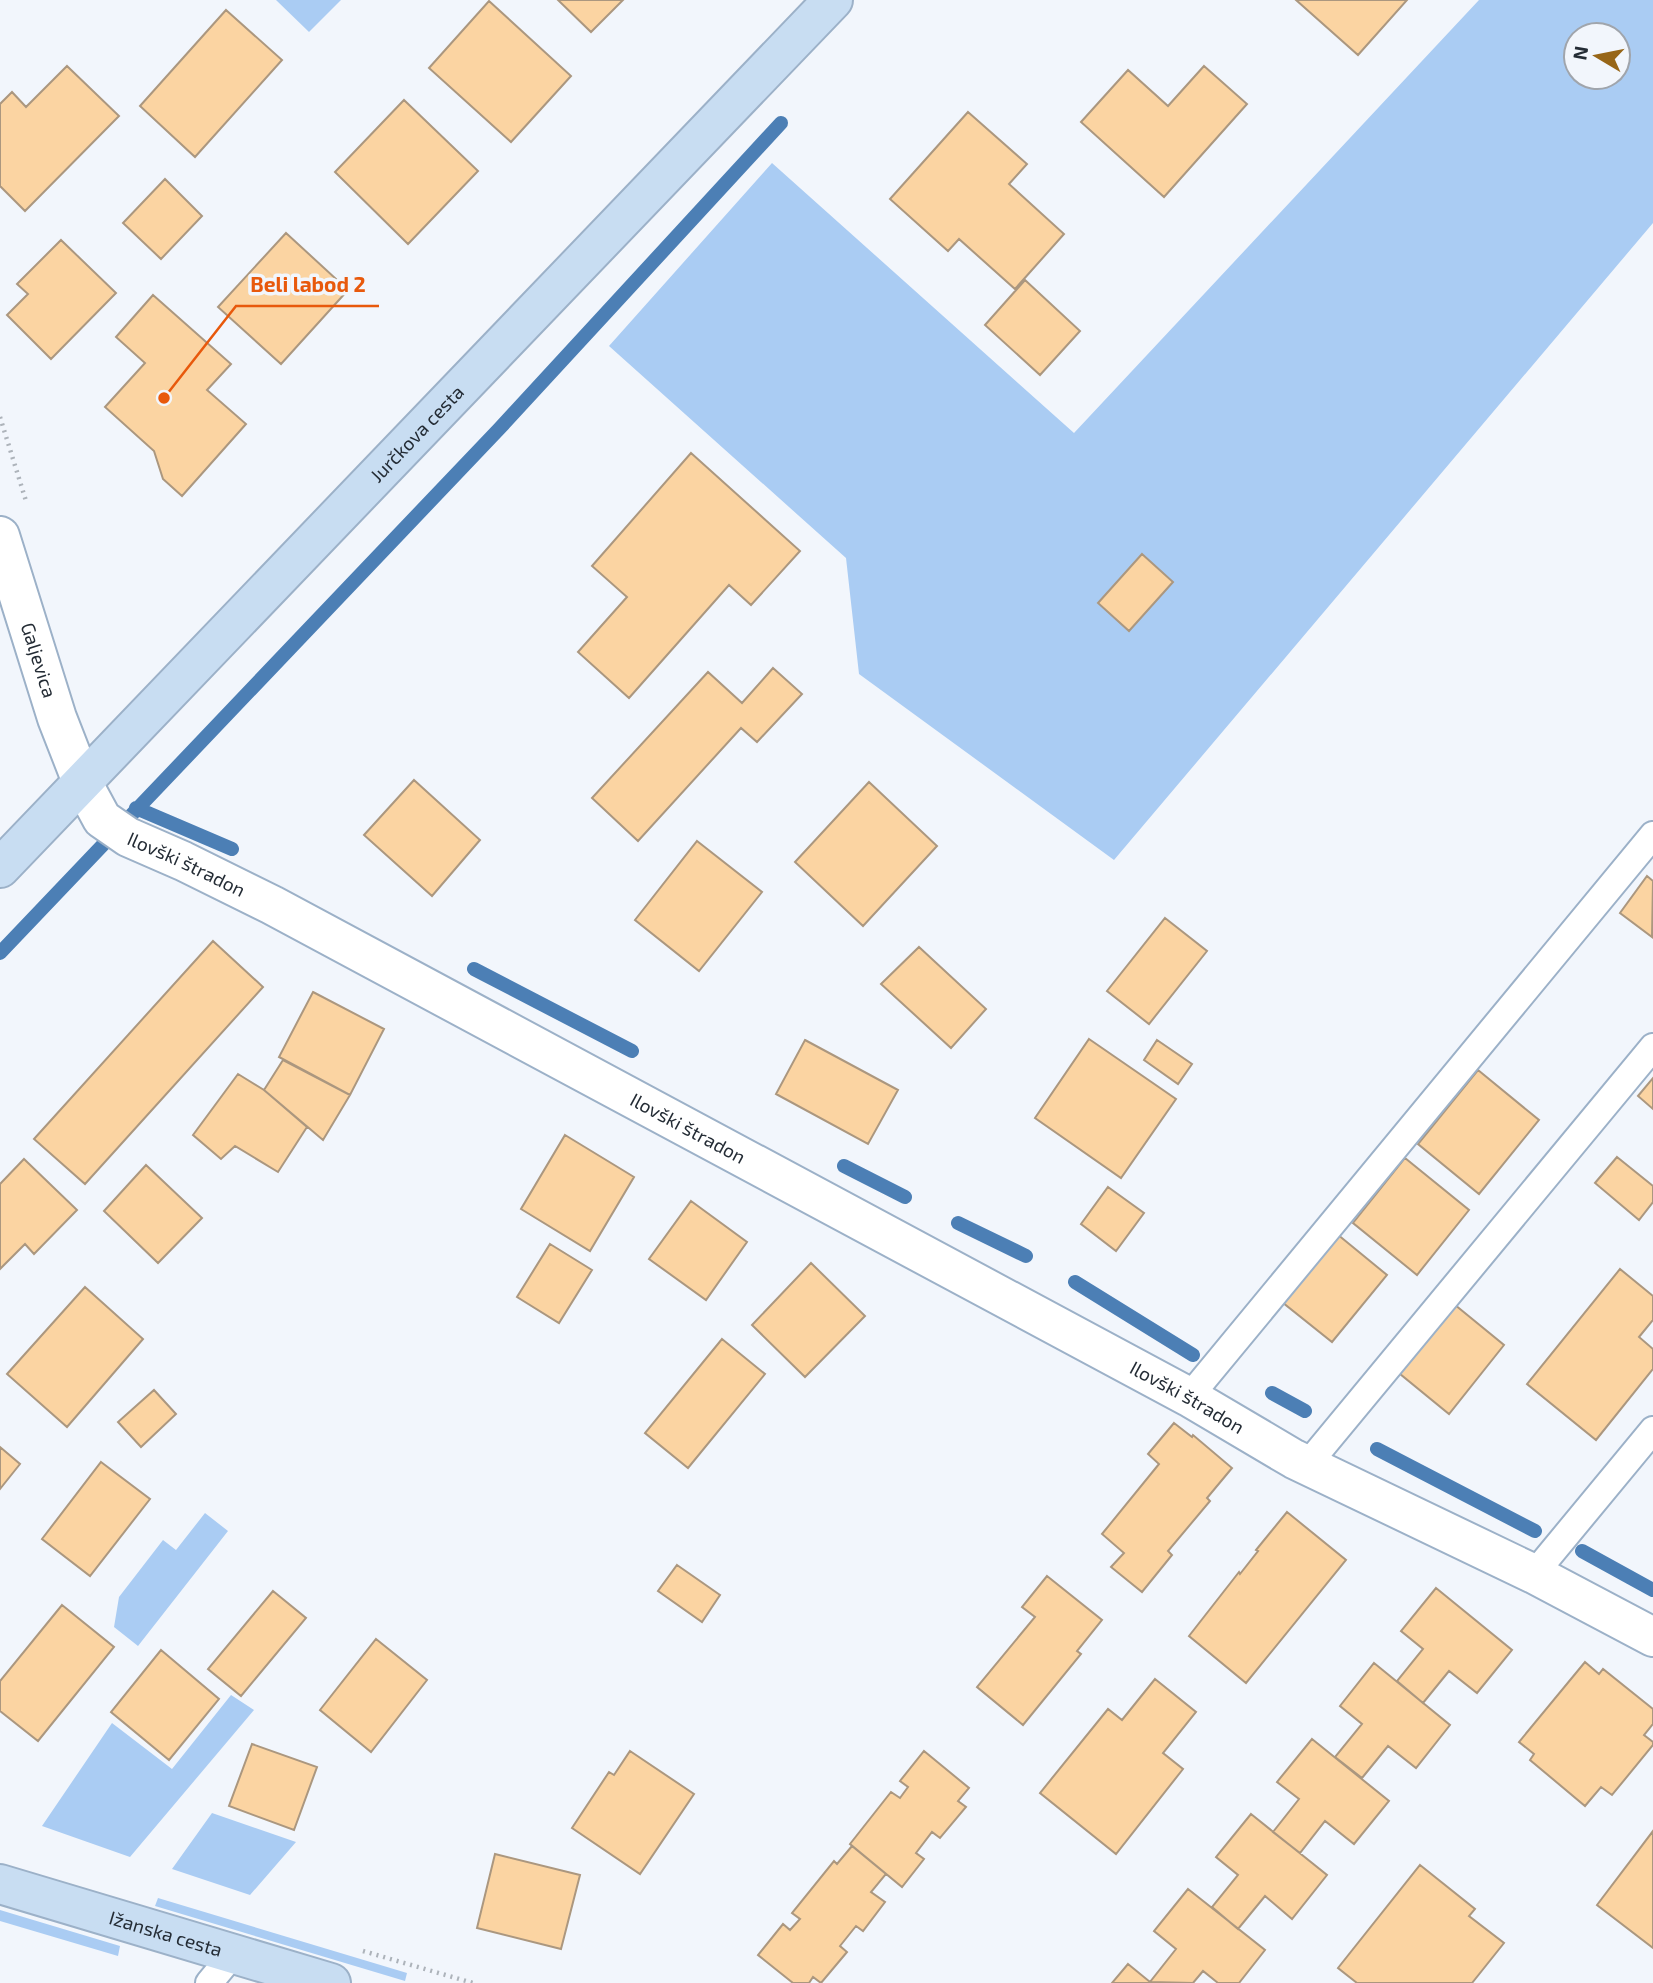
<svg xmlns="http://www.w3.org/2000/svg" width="1653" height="1983" font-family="'Exo 2',sans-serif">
<rect width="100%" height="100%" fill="#f2f6fc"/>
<!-- green -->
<path fill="#aaccf3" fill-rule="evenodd" d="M 276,0 L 341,0 L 309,32 Z
M 1479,0 L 1653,0 L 1653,223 L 1114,860 L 859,674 L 846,558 L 609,346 L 772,163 L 1074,433 ZM 1576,35 L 1618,35 L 1618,77 L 1576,77 Z
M 205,1513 L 228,1531 L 138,1646 L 114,1627 L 119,1597 L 163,1540 L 176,1550 Z
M 231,1695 L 254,1710 L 130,1857 L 42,1826 L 112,1723 L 172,1769 Z
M 212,1813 L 296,1842 L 250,1895 L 172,1869 Z
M 158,1898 L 407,1973 L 405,1981 L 155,1906 Z
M 0,1910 L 120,1946 L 118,1956 L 0,1921 Z"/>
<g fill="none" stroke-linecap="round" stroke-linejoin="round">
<!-- stream -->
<path stroke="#4c7fb5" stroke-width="14" d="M 136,808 L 232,849
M 0,953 L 499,429 L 781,123
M 474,969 L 632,1051
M 844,1166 L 905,1197
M 958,1223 L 1026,1256
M 1075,1282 L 1193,1355
M 1272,1393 L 1305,1411
M 1377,1449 L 1535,1531
M 1582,1551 L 1653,1590"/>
</g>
<!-- building -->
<path fill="#fbd4a2" stroke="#ab977f" stroke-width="2" d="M 558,0 L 623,0 L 591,32 Z
M 1296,0 L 1407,0 L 1358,55 Z
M 489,1 L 571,76 L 511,142 L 429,68 Z
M 226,10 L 282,60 L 195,157 L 140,106 Z
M 67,66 L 119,116 L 25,211 L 0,186 L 0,104 L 12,92 L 26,107 Z
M 1204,66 L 1247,104 L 1164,197 L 1081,122 L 1128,70 L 1168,106 Z
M 404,100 L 478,171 L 408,244 L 335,172 Z
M 968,112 L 1027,164 L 1009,184 L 1064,234 L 1015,289 L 959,239 L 948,251 L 890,199 Z
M 165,179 L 202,216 L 161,259 L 123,223 Z
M 286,233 L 348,290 L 281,364 L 218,307 Z
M 61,240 L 116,293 L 51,359 L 7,315 L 28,294 L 17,284 Z
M 1025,280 L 1080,331 L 1040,375 L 985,325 Z
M 153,295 L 231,364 L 207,390 L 246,424 L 182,496 L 163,479 L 154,451 L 105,407 L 145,363 L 116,337 Z
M 691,453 L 800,551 L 751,605 L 729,585 L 629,698 L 578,652 L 627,597 L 592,566 Z
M 1142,554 L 1173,582 L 1129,631 L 1098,603 Z
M 773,668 L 802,694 L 757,742 L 741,728 L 638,841 L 592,798 L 708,672 L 742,703 Z
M 414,780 L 480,840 L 432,896 L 364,835 Z
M 869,782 L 937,846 L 863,926 L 795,862 Z
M 697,841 L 762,892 L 699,971 L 635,920 Z
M 1647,876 L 1653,881 L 1652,937 L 1620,913 Z
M 1165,918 L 1207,951 L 1149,1024 L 1107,991 Z
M 213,941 L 263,987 L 85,1184 L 34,1139 Z
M 919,947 L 986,1009 L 951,1048 L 881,984 Z
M 313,992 L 384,1029 L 350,1095 L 279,1057 Z
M 1089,1039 L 1176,1099 L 1121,1178 L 1035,1118 Z
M 805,1040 L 898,1090 L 868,1144 L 776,1094 Z
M 1157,1040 L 1192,1064 L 1178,1084 L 1144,1060 Z
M 283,1060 L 350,1095 L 323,1140 L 264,1090 Z
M 1478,1070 L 1539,1120 L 1479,1194 L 1418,1144 Z
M 238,1074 L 264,1090 L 307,1127 L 278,1172 L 235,1146 L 221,1159 L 193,1135 Z
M 1653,1078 L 1653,1109 L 1638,1096 Z
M 565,1135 L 634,1177 L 590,1251 L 521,1209 Z
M 1617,1157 L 1653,1186 L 1653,1202 L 1639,1220 L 1595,1183 Z
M 1405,1158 L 1469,1210 L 1417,1275 L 1353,1223 Z
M 24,1159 L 77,1210 L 34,1254 L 25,1244 L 0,1269 L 0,1184 Z
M 146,1165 L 202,1218 L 158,1263 L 104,1211 Z
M 1108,1187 L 1144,1213 L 1116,1251 L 1081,1224 Z
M 691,1201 L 747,1242 L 706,1300 L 649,1259 Z
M 1337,1234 L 1387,1275 L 1332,1342 L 1282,1302 Z
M 550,1244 L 592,1270 L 559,1323 L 517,1297 Z
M 811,1263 L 865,1316 L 805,1377 L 752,1325 Z
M 1620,1269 L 1653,1296 L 1653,1320 L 1639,1337 L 1653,1349 L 1653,1369 L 1596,1440 L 1527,1384 Z
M 85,1287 L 143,1339 L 67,1427 L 7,1374 Z
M 1449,1300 L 1504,1345 L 1449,1414 L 1394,1369 Z
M 722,1339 L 765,1374 L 688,1468 L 645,1433 Z
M 154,1390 L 176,1414 L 141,1447 L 118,1422 Z
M 1174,1423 L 1192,1437 L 1193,1435 L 1232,1468 L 1207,1498 L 1210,1501 L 1168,1551 L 1172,1555 L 1142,1592 L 1111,1567 L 1124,1553 L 1102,1534 L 1159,1464 L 1148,1454 Z
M 0,1447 L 20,1464 L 0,1489 Z
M 101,1462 L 150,1499 L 90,1576 L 42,1539 Z
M 1287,1512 L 1346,1560 L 1246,1683 L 1189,1636 L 1239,1572 L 1240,1574 L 1258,1551 L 1256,1550 Z
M 677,1565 L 720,1595 L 702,1622 L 658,1591 Z
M 1047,1576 L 1102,1620 L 1077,1651 L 1081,1654 L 1023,1725 L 977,1687 L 1035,1617 L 1022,1607 Z
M 1436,1588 L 1512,1650 L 1477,1693 L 1449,1671 L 1423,1703 L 1397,1681 L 1423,1649 L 1401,1631 Z
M 273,1591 L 306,1618 L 241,1696 L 208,1669 Z
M 62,1605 L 114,1647 L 38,1741 L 0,1711 L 0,1681 Z
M 376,1639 L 427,1680 L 371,1752 L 320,1710 Z
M 161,1650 L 219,1699 L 169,1760 L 111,1712 Z
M 1585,1662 L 1599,1674 L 1603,1669 L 1653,1709 L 1653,1724 L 1644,1735 L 1653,1742 L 1653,1745 L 1612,1795 L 1601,1787 L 1585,1806 L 1530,1760 L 1534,1754 L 1519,1742 Z
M 1374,1663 L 1450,1725 L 1416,1768 L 1388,1746 L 1362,1778 L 1335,1757 L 1362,1724 L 1340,1706 Z
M 1155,1679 L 1196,1712 L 1163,1753 L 1183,1769 L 1116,1854 L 1040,1793 L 1108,1709 L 1122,1720 Z
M 1312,1739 L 1389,1801 L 1354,1844 L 1325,1821 L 1300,1853 L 1273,1832 L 1299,1799 L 1277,1782 Z
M 252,1744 L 317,1767 L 294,1830 L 229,1806 Z
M 630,1751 L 694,1794 L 640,1874 L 572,1828 L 609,1772 L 614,1775 Z
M 924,1751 L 969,1788 L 958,1801 L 966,1807 L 940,1838 L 932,1832 L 916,1853 L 924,1859 L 902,1887 L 850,1844 L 891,1792 L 900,1798 L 908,1787 L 900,1781 Z
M 1251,1814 L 1327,1875 L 1292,1919 L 1265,1896 L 1238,1929 L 1212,1907 L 1238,1875 L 1216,1857 Z
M 1653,1831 L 1653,1948 L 1597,1905 Z
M 852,1846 L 886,1874 L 871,1892 L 885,1902 L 863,1931 L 856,1926 L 840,1946 L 847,1952 L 821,1983 L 813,1977 L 809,1983 L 793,1983 L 758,1955 L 783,1924 L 790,1930 L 800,1919 L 792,1913 L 834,1861 L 837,1864 Z
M 495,1854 L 580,1875 L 561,1949 L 477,1928 Z
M 1420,1865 L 1475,1909 L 1469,1916 L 1504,1943 L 1472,1983 L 1357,1983 L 1338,1968 Z
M 1188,1889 L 1265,1950 L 1239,1983 L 1218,1983 L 1203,1971 L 1193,1983 L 1150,1982 L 1176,1949 L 1154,1931 Z
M 1128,1964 L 1150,1982 L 1152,1983 L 1112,1983 Z"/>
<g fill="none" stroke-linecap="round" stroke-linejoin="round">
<defs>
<path id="service" d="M 1189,1397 L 1653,835
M 1307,1465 L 1653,1047
M 1534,1574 L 1653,1430
M 209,1983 L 233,1954"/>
<g id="minor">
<path id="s1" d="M 82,782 L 102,819 L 128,837 L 183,861 L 272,905 L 1189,1397 L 1294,1459 L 1534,1574 L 1653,1637"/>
</g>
<g id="tertiary">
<path id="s2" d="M 0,536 L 57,718 L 82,782"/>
</g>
<g id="secondary">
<path id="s3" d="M 0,868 L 833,0"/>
<path id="s4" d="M 0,1884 L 331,1983"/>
</g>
</defs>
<!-- service casing -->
<use href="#service" stroke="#9cb1c8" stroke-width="30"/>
<!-- minor casing -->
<use href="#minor" stroke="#9cb1c8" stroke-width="42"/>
<!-- tertiary casing -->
<use href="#tertiary" stroke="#9cb1c8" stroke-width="42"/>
<!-- secondary casing -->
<use href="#secondary" stroke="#9cb1c8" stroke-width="42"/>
<!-- path -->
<path stroke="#adb3ba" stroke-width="4.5" stroke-dasharray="2 5" stroke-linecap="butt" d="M 0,417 L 26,501
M 363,1951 L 473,1983"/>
<!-- service -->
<use href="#service" stroke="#fff" stroke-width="26"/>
<!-- minor -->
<use href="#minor" stroke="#fff" stroke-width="38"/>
<!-- tertiary -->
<use href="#tertiary" stroke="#fff" stroke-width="38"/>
<!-- secondary -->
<use href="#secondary" stroke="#c8ddf2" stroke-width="38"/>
</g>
<g text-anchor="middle" stroke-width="7" stroke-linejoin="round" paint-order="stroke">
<!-- street labels -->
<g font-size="19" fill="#242c35" stroke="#f2f6fc">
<text dy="7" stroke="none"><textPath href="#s3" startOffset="602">Jurčkova cesta</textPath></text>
<text dy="7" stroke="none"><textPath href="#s2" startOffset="130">Galjevica</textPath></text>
<text dy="7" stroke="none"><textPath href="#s1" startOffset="138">Ilovški štradon</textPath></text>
<text dy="7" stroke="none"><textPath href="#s1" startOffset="705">Ilovški štradon</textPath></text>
<text dy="7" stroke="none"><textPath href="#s1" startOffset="1272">Ilovški štradon</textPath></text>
<text dy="7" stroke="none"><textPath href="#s4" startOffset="173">Ižanska cesta</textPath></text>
</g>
</g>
<!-- callouts -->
<path fill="none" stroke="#e8590c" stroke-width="2.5" d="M164 398L236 306H379"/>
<circle fill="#e8590c" stroke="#f2f6fc" stroke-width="2.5" cx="164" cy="398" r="7"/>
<g font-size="21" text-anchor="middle" font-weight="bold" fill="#e8590c" stroke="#f2f6fc" stroke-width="7" stroke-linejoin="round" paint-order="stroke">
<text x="308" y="292">Beli labod 2</text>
</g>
<!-- north arrow -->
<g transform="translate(1597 56) rotate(280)"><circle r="33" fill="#f2f6fc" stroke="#a0a5ac" stroke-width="2"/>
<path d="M0-5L12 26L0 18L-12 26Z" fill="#976618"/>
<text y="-10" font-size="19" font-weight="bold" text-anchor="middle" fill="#242c35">N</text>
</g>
</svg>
